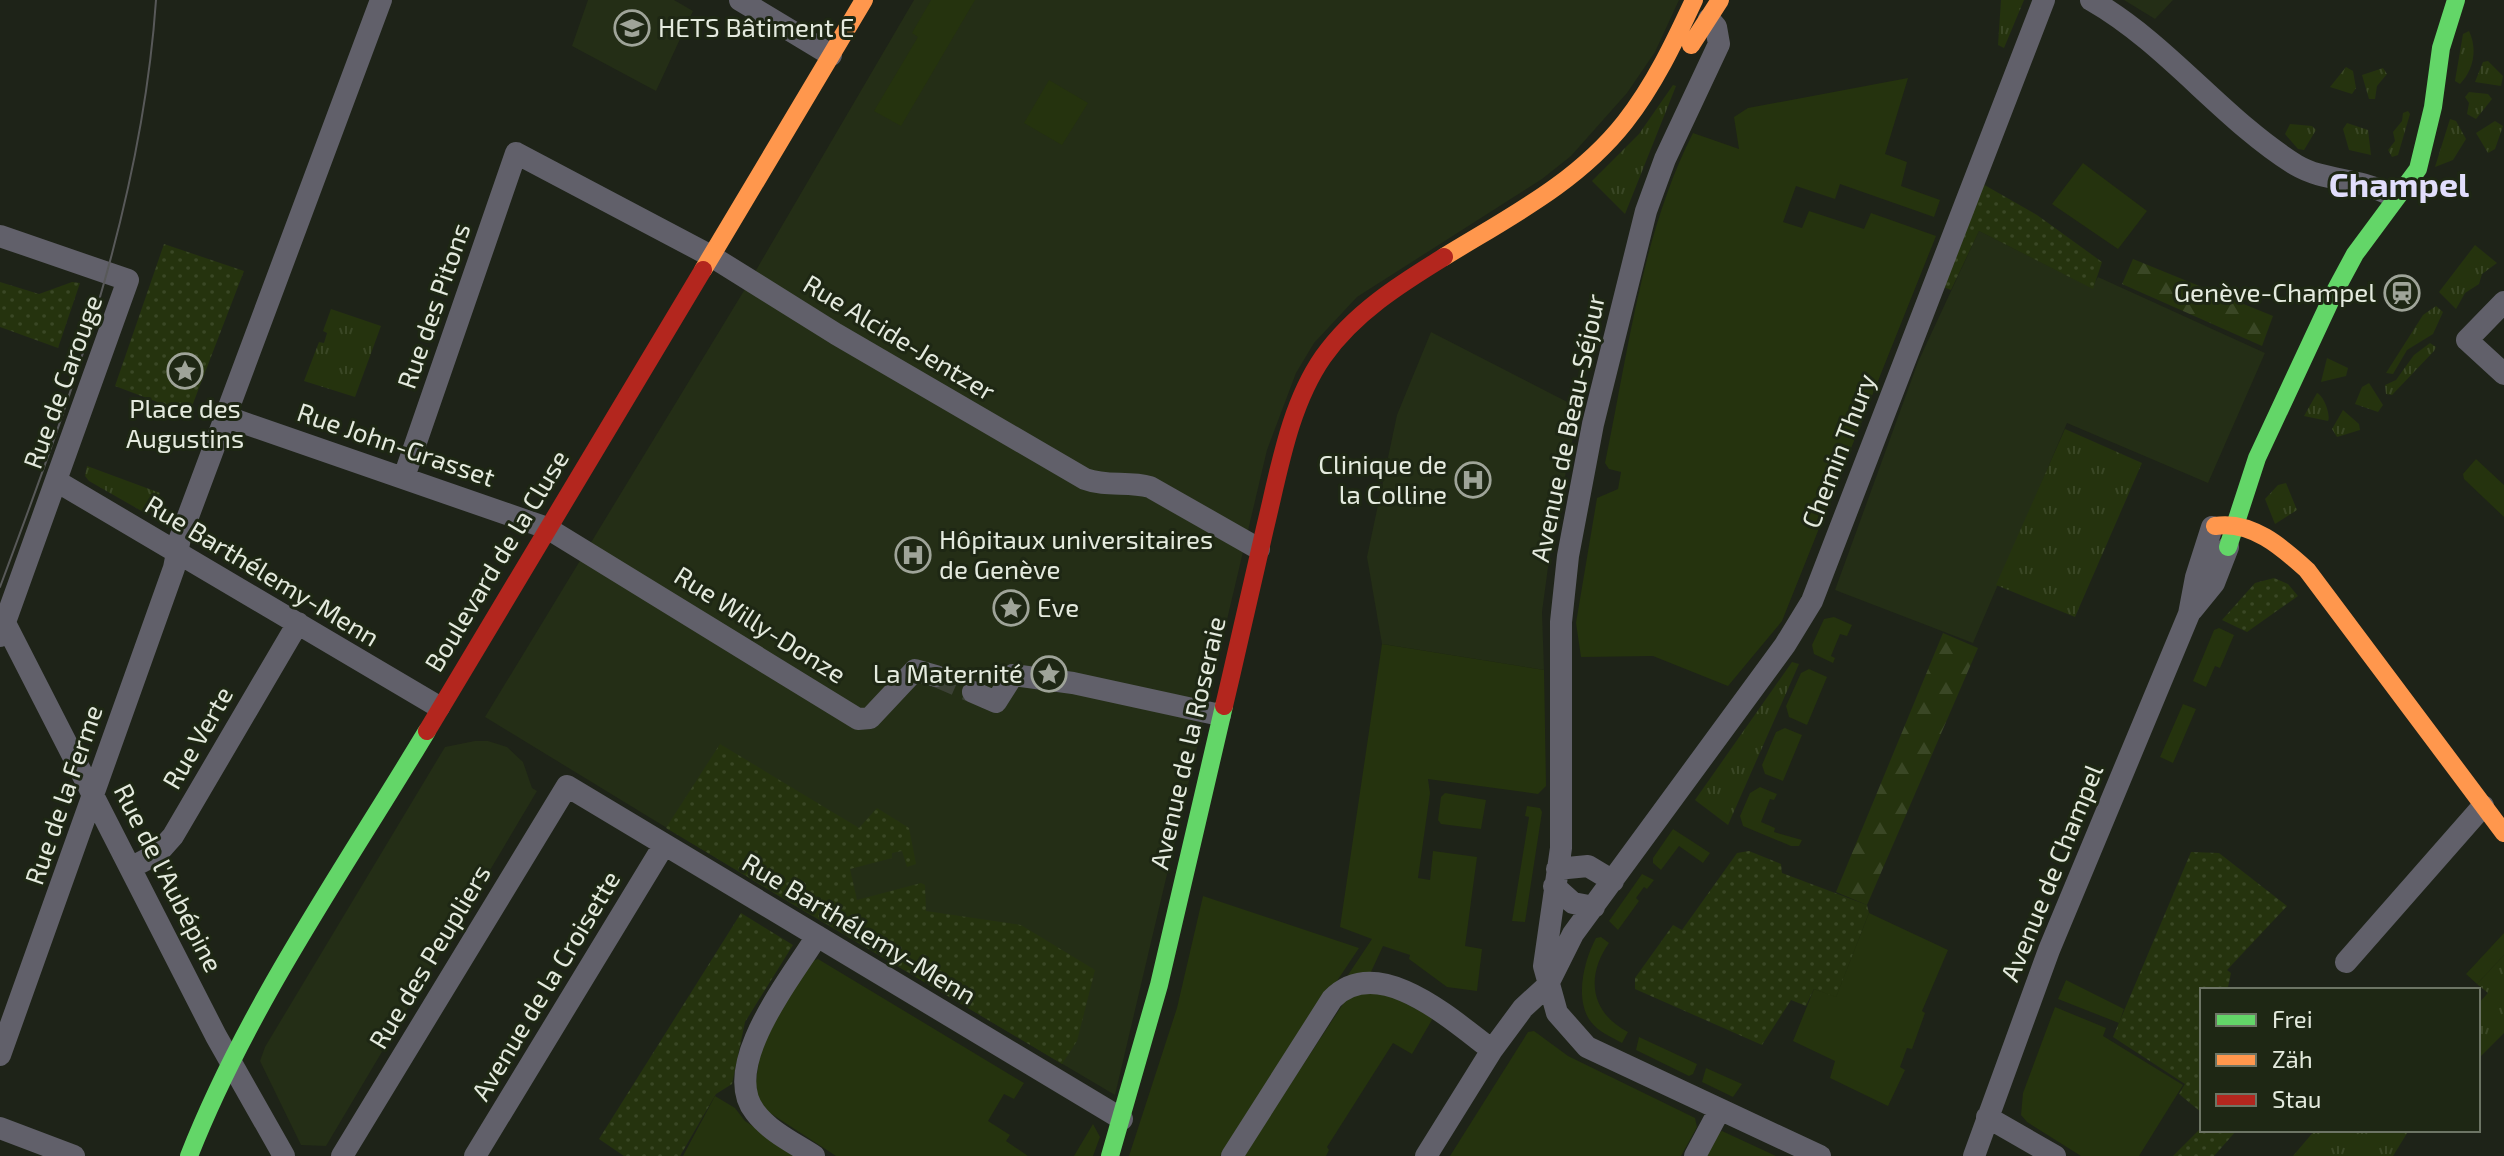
<svg xmlns="http://www.w3.org/2000/svg" width="2504" height="1156" font-family="'Exo 2',sans-serif">
<defs>
<pattern id="grass-tufts" width="24" height="20" patternUnits="userSpaceOnUse" patternTransform="scale(2)"><rect width="24" height="20" fill="#25330e"/><path d="M3 7l-1-3M5 7V3M7 7l1-3M15 17l-1-3M17 17v-4M19 17l1-3" fill="none" stroke="#3a4725"/></pattern>
<pattern id="forest-firs" width="22" height="20" patternUnits="userSpaceOnUse" patternTransform="scale(2)"><rect width="22" height="20" fill="#25330e"/><path d="M5 1l3.5 6h-7zM16 11l3.5 6h-7z" fill="#3a4725"/></pattern>
<pattern id="park-dots" width="8" height="8" patternUnits="userSpaceOnUse" patternTransform="scale(2)"><rect width="8" height="8" fill="#25330e"/><path d="M2 2h.1M6 6h.1" fill="none" stroke="#3a4725" stroke-width="1.8" stroke-linecap="round"/></pattern>
</defs>
<rect width="100%" height="100%" fill="#1e2318"/>
<!-- built -->
<path fill="#242e16" d="M 588,0 L 674,0 L 693,11 L 656,91 L 572,46 Z
M 914,0 L 1679,0 L 1655,52 L 1627,93 L 1571,156 L 1542,179 L 1357,297 L 1314,343 L 1296,373 L 1267,450 L 1115,1095 L 790,903 L 485,717 L 745,289 Z
M 2124,0 L 2173,0 L 2155,19 Z
M 1979,231 L 2092,288 L 2098,277 L 2265,353 L 2208,483 L 2067,423 L 1973,643 L 1835,590 L 1918,362 Z
M 1431,332 L 1579,408 L 1551,545 L 1542,612 L 1544,670 L 1382,644 L 1367,557 L 1397,415 Z
M 475,741 L 488,741 L 507,747 L 523,762 L 532,788 L 537,791 L 326,1146 L 301,1145 L 260,1061 L 265,1047 L 445,747 Z"/>
<!-- grass -->
<path fill="url(#grass-tufts)" d="M 2001,0 L 2024,0 L 2004,48 L 1998,45 Z
M 2469,31 C 2478,50 2473,71 2460,84 L 2455,81 L 2463,34 Z
M 2488,61 L 2503,76 L 2501,86 L 2475,82 L 2483,62 Z
M 2346,67 L 2353,71 L 2356,88 L 2352,94 L 2330,87 Z
M 2383,68 L 2387,74 L 2377,86 L 2375,99 L 2369,99 L 2362,75 Z
M 1673,85 L 1676,86 L 1625,214 L 1592,181 L 1639,134 Z
M 2469,92 L 2488,94 L 2492,99 L 2476,119 L 2467,114 L 2469,103 L 2465,97 Z
M 2408,111 L 2410,114 L 2398,155 L 2392,157 L 2388,150 L 2395,141 L 2393,132 L 2402,121 L 2403,113 Z
M 2450,119 L 2456,121 L 2466,139 L 2453,160 L 2435,167 Z
M 2495,121 L 2503,126 L 2495,149 L 2488,153 L 2476,133 Z
M 2347,123 L 2368,130 L 2371,155 L 2349,150 L 2343,129 Z
M 2290,124 L 2312,126 L 2316,130 L 2304,150 L 2298,149 L 2285,134 Z
M 2475,245 L 2497,263 L 2482,274 L 2479,284 L 2465,293 L 2456,309 L 2439,292 Z
M 2436,306 L 2443,312 L 2433,334 L 2407,350 L 2393,374 L 2386,373 L 2423,315 Z
M 331,309 L 381,326 L 355,397 L 304,381 L 319,342 L 324,343 L 327,333 L 323,331 Z
M 2430,343 L 2436,347 L 2434,351 L 2392,395 L 2386,394 L 2385,385 L 2396,380 L 2414,355 Z
M 2327,358 L 2348,368 L 2346,376 L 2321,382 Z
M 2369,383 L 2383,405 L 2378,412 L 2355,404 L 2362,387 Z
M 2317,393 C 2324,396 2331,415 2328,421 L 2304,416 Z
M 2343,410 L 2359,424 L 2360,430 L 2337,437 L 2332,429 Z
M 2065,429 L 2142,463 L 2075,617 L 1996,585 Z
M 87,466 L 160,493 L 153,511 L 145,513 L 89,481 L 85,476 Z
M 2286,483 L 2297,510 L 2275,524 L 2265,499 L 2278,485 Z
M 1792,662 L 1799,664 L 1728,825 L 1695,800 Z
M 2504,955 L 2504,1033 L 2478,1059 L 2478,1004 L 2488,993 L 2477,984 Z
M 2315,1130 L 2409,1130 L 2393,1156 L 2293,1156 Z"/>
<!-- forest -->
<path fill="url(#forest-firs)" d="M 2133,259 L 2273,316 L 2262,346 L 2122,284 Z
M 1943,633 L 1978,648 L 1867,905 L 1836,892 Z"/>
<!-- park -->
<path fill="url(#park-dots)" d="M 1981,183 L 2037,215 L 2102,262 L 2093,289 L 1979,231 L 1951,290 L 1936,284 Z
M 164,244 L 244,271 L 189,414 L 115,386 Z
M 0,282 L 39,294 L 72,282 L 80,283 L 58,348 L 0,327 Z
M 2274,578 L 2288,584 L 2298,596 L 2247,632 L 2222,620 L 2255,583 Z
M 720,744 L 859,828 L 877,808 L 909,828 L 916,864 L 907,867 L 902,851 L 892,853 L 892,858 L 850,869 L 857,900 L 921,883 L 925,885 L 926,911 L 1021,925 L 1095,970 L 1077,1041 L 1062,1064 L 666,828 Z
M 1749,851 L 1781,864 L 1782,873 L 1867,905 L 1869,913 L 1836,998 L 1814,989 L 1806,1006 L 1791,1000 L 1762,1045 L 1635,989 L 1635,978 L 1673,925 L 1682,930 L 1737,853 Z
M 2191,852 L 2219,853 L 2287,906 L 2227,970 L 2231,973 L 2228,987 L 2202,990 L 2202,1113 L 2179,1094 L 2185,1084 L 2113,1037 Z
M 741,913 L 793,945 L 745,1022 L 732,1084 L 716,1094 L 680,1156 L 624,1156 L 599,1139 Z
M 2202,1127 L 2202,1130 L 2237,1130 L 2214,1156 L 2173,1156 Z"/>
<!-- garden -->
<path fill="#25330e" d="M 931,0 L 975,0 L 901,126 L 874,111 L 918,37 L 912,33 Z
M 1908,78 L 1885,154 L 1907,162 L 1901,186 L 1940,200 L 1934,217 L 1840,184 L 1835,199 L 1796,186 L 1783,222 L 1802,228 L 1809,211 L 1864,229 L 1871,213 L 1936,236 L 1782,621 L 1728,686 L 1653,656 L 1581,657 L 1576,623 L 1597,498 L 1618,489 L 1621,472 L 1609,469 L 1605,463 C 1628,353 1642,233 1693,133 L 1739,149 L 1734,117 L 1748,108 Z
M 1049,80 L 1088,103 L 1062,145 L 1024,123 Z
M 2083,163 L 2147,211 L 2118,249 L 2052,204 Z
M 2476,459 L 2504,485 L 2504,517 L 2464,479 L 2463,474 Z
M 1834,617 L 1852,625 L 1847,636 L 1840,634 L 1831,656 L 1835,658 L 1833,663 L 1814,654 L 1812,645 L 1824,619 Z
M 2219,628 L 2234,635 L 2220,668 L 2215,666 L 2206,687 L 2193,681 L 2214,630 Z
M 1382,644 L 1544,670 L 1546,786 L 1538,794 L 1428,779 L 1430,793 L 1418,878 L 1430,880 L 1433,851 L 1477,857 L 1465,946 L 1482,949 L 1477,991 L 1447,987 L 1409,959 L 1410,955 L 1383,946 L 1371,972 L 1346,978 L 1372,939 L 1340,927 Z
M 1809,669 L 1827,677 L 1807,725 L 1789,717 L 1786,706 L 1801,673 Z
M 2183,704 L 2196,709 L 2173,763 L 2160,757 Z
M 1785,728 L 1802,735 L 1783,781 L 1765,774 L 1762,765 L 1776,732 Z
M 1760,787 L 1777,794 L 1774,800 L 1770,799 L 1761,822 L 1775,828 L 1774,832 L 1802,840 L 1799,846 L 1791,846 L 1743,826 L 1740,816 L 1750,793 Z
M 1445,793 L 1486,800 L 1481,829 L 1441,824 L 1438,820 L 1441,797 Z
M 1527,806 L 1540,808 L 1542,812 L 1525,922 L 1512,921 L 1529,817 L 1525,816 Z
M 1673,829 L 1710,853 L 1703,863 L 1679,846 L 1661,870 L 1653,863 L 1653,858 Z
M 1642,874 L 1654,880 L 1647,889 L 1644,887 L 1636,898 L 1639,901 L 1618,930 L 1609,921 Z
M 1203,896 L 1359,948 L 1220,1156 L 1129,1156 L 1177,1008 Z
M 1869,913 L 1948,950 L 1922,1011 L 1925,1013 L 1912,1049 L 1907,1048 L 1900,1067 L 1905,1070 L 1888,1106 L 1830,1078 L 1835,1061 L 1793,1041 L 1814,989 L 1836,997 Z
M 2504,933 L 2504,955 L 2477,984 L 2466,974 Z
M 1601,937 L 1609,943 C 1585,977 1591,1013 1628,1032 L 1622,1043 C 1611,1037 1599,1032 1591,1022 C 1574,1000 1584,960 1596,938 Z
M 818,959 L 1024,1083 L 1014,1099 L 1004,1094 L 988,1121 L 1010,1135 L 1006,1141 L 1028,1156 L 836,1156 L 761,1107 L 755,1088 L 762,1040 L 807,963 Z
M 2066,980 L 2124,1009 L 2119,1023 L 2058,999 Z
M 1378,989 L 1433,1018 L 1412,1054 L 1393,1043 L 1327,1147 L 1329,1150 L 1326,1156 L 1243,1156 L 1345,1001 L 1359,990 Z
M 2055,1007 L 2106,1028 L 2103,1036 L 2183,1085 L 2139,1156 L 2081,1156 L 2027,1122 L 2021,1115 L 2023,1093 Z
M 1534,1031 L 1568,1056 L 1695,1118 L 1697,1127 L 1681,1156 L 1450,1156 L 1528,1032 Z
M 1639,1037 L 1697,1064 L 1693,1074 L 1689,1076 L 1636,1050 Z
M 1706,1068 L 1742,1084 L 1733,1097 L 1702,1082 Z
M 715,1096 L 735,1108 L 745,1121 L 798,1156 L 683,1156 Z
M 1093,1124 L 1100,1137 L 1093,1156 L 1074,1156 Z
M 1722,1131 L 1776,1156 L 1704,1156 L 1715,1136 Z"/>
<g fill="none" stroke-linecap="round" stroke-linejoin="round">
<!-- street-tunnel -->
<path stroke="#3c4136" stroke-width="22" stroke-dasharray="22 11" stroke-linecap="butt" d="M 936,676 L 973,692"/>
<!-- street -->
<path stroke="#61606a" stroke-width="22" d="M 740,0 L 831,55
M 2091,0 C 2168,44 2222,119 2296,165 C 2323,181 2356,178 2384,192
M 1709,19 L 1716,27 L 1719,44 L 1665,159 L 1646,211 L 1593,424 L 1568,556 L 1561,622 L 1561,848 L 1544,966 L 1557,1013 L 1587,1047 L 1820,1156
M 0,236 L 128,280 L 0,636
M 2504,302 L 2467,340 L 2504,374
M 227,417 L 547,528 L 858,719 L 870,718 L 915,670 L 936,676
M 404,477 L 516,153 L 711,256 L 836,334 L 1085,479 C 1106,487 1128,481 1150,487 L 1259,549
M 58,482 L 439,707
M 2192,610 L 2214,583 L 2228,547
M 5,623 L 216,1036 L 284,1156
M 973,692 L 996,702 L 1013,675 L 1073,683 L 1220,715
M 132,867 L 157,854 L 173,836 L 298,623
M 1557,869 L 1588,866 L 1613,881
M 1554,886 L 1573,903 L 1594,907
M 2346,962 L 2483,806
M 0,1055 L 174,568 L 180,538 L 381,0
M 1987,1117 L 2055,1156
M 0,1128 L 74,1156
M 342,1156 L 567,786 L 1122,1119
M 475,1156 L 664,845
M 814,1156 C 794,1143 770,1132 755,1112 C 719,1066 792,977 817,936
M 1232,1156 L 1332,999 C 1378,952 1452,1020 1492,1050
M 1426,1156 L 1492,1050 L 1523,1008 L 1547,986 L 1573,934 L 1785,645 L 1812,601 L 2044,0
M 1695,1156 L 1719,1111
M 1974,1156 L 2049,950 L 2189,614 L 2196,577 L 2212,527"/>
<!-- fast -->
<path stroke="#63d668" stroke-width="18" d="M 2228,547 L 2257,458 L 2334,293 L 2355,254 L 2418,169 L 2433,107 L 2441,48 L 2456,0
M 189,1156 C 248,1006 344,869 427,731
M 1110,1156 L 1159,985 L 1224,706"/>
<!-- slow -->
<path stroke="#ff974d" stroke-width="18" d="M 1691,45 L 1720,0
M 1444,257 C 1509,217 1577,183 1625,122 C 1654,85 1674,43 1694,0
M 703,270 L 864,0
M 2215,526 C 2251,520 2282,547 2307,570 L 2504,833"/>
<!-- jam -->
<path stroke="#b3261e" stroke-width="18" d="M 1224,706 C 1238,647 1251,588 1265,528 C 1279,471 1289,406 1323,357 C 1354,313 1400,284 1444,257
M 427,731 L 703,270"/>
<!-- tram -->
<path stroke="#585959" stroke-width="2" d="M 0,587 C 71,397 142,205 156,0"/>
</g>
<!-- icons -->
<defs>
<symbol id="university-ring" viewBox="-11 -11 22 22"><circle r="9.5" fill="#1e2714" stroke="#9fa499" stroke-width="1.5"/><path d="M0-5L7-2L0 1L-7-2ZM-4 1L0 2.5L4 1V4Q0 6-4 4Z" fill="#9fa499"/></symbol>
<symbol id="station-ring" viewBox="-11 -11 22 22"><circle r="9.5" fill="#1e2714" stroke="#9fa499" stroke-width="1.5"/><path d="M-3-6H3Q5-6 5-4V2Q5 4 3 4L4.5 6H3L1.5 4h-3L-3 6H-4.5L-3 4Q-5 4-5 2V-4Q-5-6-3-6ZM-3.5-4v3h7v-3ZM-3.5 1v1.5H-2V1ZM2 1v1.5H3.5V1Z" fill="#9fa499"/></symbol>
<symbol id="sight-ring" viewBox="-11 -11 22 22"><circle r="9.5" fill="#1e2714" stroke="#9fa499" stroke-width="1.5"/><path d="M0-6L1.8-2.2L6-1.7L2.9 1.2L3.7 5.4L0 3.3L-3.7 5.4L-2.9 1.2L-6-1.7L-1.8-2.2Z" fill="#9fa499"/></symbol>
<symbol id="hospital-ring" viewBox="-11 -11 22 22"><circle r="9.5" fill="#1e2714" stroke="#9fa499" stroke-width="1.5"/><path d="M-5-5h3v3.5h4V-5h3V5h-3V1.5h-4V5h-3Z" fill="#9fa499"/></symbol>
</defs>
<g fill-rule="evenodd">
<use href="#university-ring" x="612" y="8" width="40" height="40"/>
<use href="#station-ring" x="2382" y="273" width="40" height="40"/>
<use href="#sight-ring" x="165" y="351" width="40" height="40"/>
<use href="#hospital-ring" x="1453" y="460" width="40" height="40"/>
<use href="#hospital-ring" x="893" y="535" width="40" height="40"/>
<use href="#sight-ring" x="991" y="588" width="40" height="40"/>
<use href="#sight-ring" x="1029" y="654" width="40" height="40"/>
</g>
<g text-anchor="middle" stroke-width="6" stroke-linejoin="round" paint-order="stroke">
<!-- poi labels -->
<g font-size="26" fill="#e4eade" stroke="#1e2714" text-anchor="start">
<text x="658" y="37">HETS Bâtiment E</text>
<text x="2376" y="302" text-anchor="end">Genève-Champel</text>
<text x="185" y="418" text-anchor="middle">Place des<tspan x="185" dy="30">Augustins</tspan></text>
<text x="1447" y="474" text-anchor="end">Clinique de<tspan x="1447" dy="30">la Colline</tspan></text>
<text x="939" y="549">Hôpitaux universitaires<tspan x="939" dy="30">de Genève</tspan></text>
<text x="1037" y="617">Eve</text>
<text x="1023" y="683" text-anchor="end">La Maternité</text>
</g>
<!-- street labels -->
<g font-size="26" fill="#e4eade" stroke="#1e2714">
<text transform="translate(434 306) rotate(-71)" y="9">Rue des Pitons</text>
<text transform="translate(899 338) rotate(31)" y="9">Rue Alcide-Jentzer</text>
<text transform="translate(63 382) rotate(-70)" y="9">Rue de Carouge</text>
<text transform="translate(1568 428) rotate(-78)" y="9">Avenue de Beau-Séjour</text>
<text transform="translate(396 445) rotate(19)" y="9">Rue John-Grasset</text>
<text transform="translate(1839 451) rotate(-69)" y="9">Chemin Thury</text>
<text transform="translate(497 561) rotate(-59)" y="9">Boulevard de la Cluse</text>
<text transform="translate(262 571) rotate(31)" y="9">Rue Barthélemy-Menn</text>
<text transform="translate(760 625) rotate(32)" y="9">Rue Willy-Donze</text>
<text transform="translate(198 738) rotate(-60)" y="9">Rue Verte</text>
<text transform="translate(1188 743) rotate(-77)" y="9">Avenue de la Roseraie</text>
<text transform="translate(64 795) rotate(-71)" y="9">Rue de la Ferme</text>
<text transform="translate(2052 873) rotate(-68)" y="9">Avenue de Champel</text>
<text transform="translate(168 878) rotate(63)" y="9">Rue de l'Aubépine</text>
<text transform="translate(859 929) rotate(31)" y="9">Rue Barthélemy-Menn</text>
<text transform="translate(430 957) rotate(-59)" y="9">Rue des Peupliers</text>
<text transform="translate(546 986) rotate(-59)" y="9">Avenue de la Croisette</text>
</g>
<!-- district labels -->
<g font-size="34" font-weight="bold" fill="#e1defb" stroke="#1e2714">
<text x="2399" y="197">Champel</text>
</g>
</g>
<!-- legend -->
<rect x="2200" y="988" width="280" height="144" fill="#1e2714" stroke="#6d7565" stroke-width="2"/>
<rect x="2216" y="1014" width="40" height="12" fill="#63d668" stroke="#6d7565" stroke-width="2"/>
<text x="2272" y="1028" font-size="24" fill="#e4eade">Frei</text>
<rect x="2216" y="1054" width="40" height="12" fill="#ff974d" stroke="#6d7565" stroke-width="2"/>
<text x="2272" y="1068" font-size="24" fill="#e4eade">Zäh</text>
<rect x="2216" y="1094" width="40" height="12" fill="#b3261e" stroke="#6d7565" stroke-width="2"/>
<text x="2272" y="1108" font-size="24" fill="#e4eade">Stau</text>
</svg>
